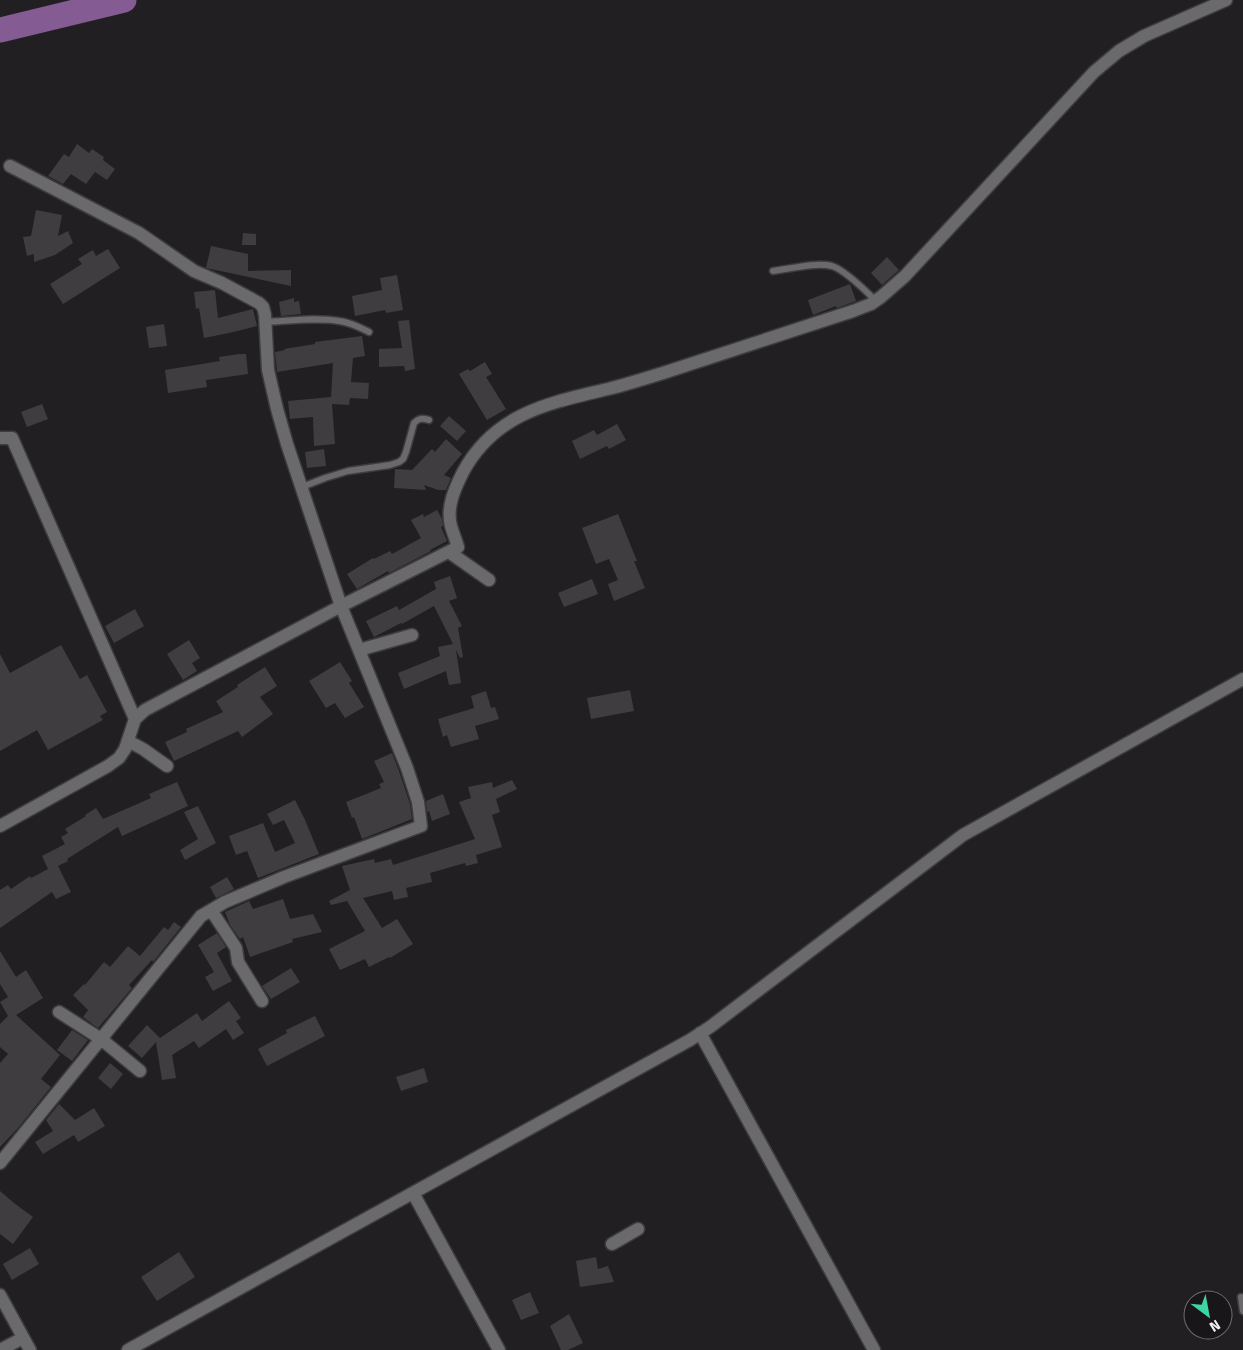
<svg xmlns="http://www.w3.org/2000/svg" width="1243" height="1350" font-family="'Fira Sans',sans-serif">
<rect width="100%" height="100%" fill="#221f22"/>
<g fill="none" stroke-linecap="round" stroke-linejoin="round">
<!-- river -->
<path stroke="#845b93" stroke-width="25" d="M 0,30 L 124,0"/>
</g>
<!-- building -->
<path fill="#3f3d40" d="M 77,144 L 89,153 L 92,149 L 104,157 L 103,160 L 115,169 L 107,180 L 95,172 L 86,184 L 71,174 L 63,184 L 48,176 L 64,154 L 69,157 Z
M 36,210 L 62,215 L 58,236 L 68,231 L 73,243 L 55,255 L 34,262 L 34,254 L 27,256 L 23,237 L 31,236 Z
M 243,233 L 256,234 L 256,245 L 242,245 Z
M 211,246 L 248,254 L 248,271 L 291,270 L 291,286 L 206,268 Z
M 108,249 L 120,268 L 63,304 L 50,284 L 82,264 L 78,259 L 93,250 L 96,256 Z
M 887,257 L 899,270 L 882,285 L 871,273 Z
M 397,275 L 403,310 L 386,313 L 385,310 L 355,316 L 352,296 L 382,290 L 380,278 Z
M 850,284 L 856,301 L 837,308 L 836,306 L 813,315 L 808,300 Z
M 215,290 L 218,318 L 253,309 L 257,326 L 229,333 L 204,338 L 199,308 L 196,309 L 194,292 Z
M 294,298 L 294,302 L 299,301 L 301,314 L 281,316 L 279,302 Z
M 409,320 L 415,369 L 405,371 L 404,366 L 379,367 L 379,349 L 402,348 L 398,321 Z
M 164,324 L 167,346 L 149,348 L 146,327 Z
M 362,336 L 365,356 L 353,358 L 351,382 L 369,383 L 368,399 L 350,398 L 349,405 L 332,404 L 335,444 L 314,446 L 313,417 L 290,419 L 288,401 L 331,397 L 333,363 L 277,372 L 275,352 L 285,350 L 284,349 L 315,344 L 315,342 Z
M 239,354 L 246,354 L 248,374 L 206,380 L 207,387 L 168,393 L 165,370 L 220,361 L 219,357 Z
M 485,362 L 492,374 L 486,377 L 506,409 L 487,420 L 459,374 L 468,369 L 470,371 Z
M 42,404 L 48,419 L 27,427 L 21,412 Z
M 449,416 L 466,431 L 457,441 L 440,426 Z
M 617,424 L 626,440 L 609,449 L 607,446 L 580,459 L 572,441 L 594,430 L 597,435 Z
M 446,439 L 462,454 L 444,475 L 451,478 L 446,490 L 438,490 L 424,485 L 426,490 L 394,488 L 395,469 L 412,470 L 432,449 L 435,452 Z
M 324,449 L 326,466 L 307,468 L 305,452 Z
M 437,510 L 442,519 L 443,526 L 441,527 L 447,541 L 430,550 L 431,551 L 389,573 L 388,571 L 357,589 L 347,574 L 373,558 L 374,559 L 390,551 L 392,554 L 421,538 L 411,520 L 423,514 L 424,517 Z
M 618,514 L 637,561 L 634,561 L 645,588 L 614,601 L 608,584 L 618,580 L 609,559 L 596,564 L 582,528 Z
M 450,576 L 457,598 L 449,601 L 462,626 L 458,628 L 463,657 L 460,658 L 456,650 L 461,683 L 449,685 L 446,671 L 404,689 L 398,673 L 440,656 L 438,647 L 453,644 L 434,606 L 402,624 L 401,623 L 374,637 L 366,621 L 397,606 L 399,610 L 436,589 L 434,582 Z
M 592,579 L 598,594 L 564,607 L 558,593 Z
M 135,609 L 144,626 L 114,643 L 105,626 Z
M 189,640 L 200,658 L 192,663 L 197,671 L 183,680 L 167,654 Z
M 61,645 L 80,679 L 87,675 L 107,712 L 100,716 L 103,720 L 48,750 L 37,730 L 0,751 L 0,654 L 10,673 Z
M 340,662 L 352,681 L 349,683 L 364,707 L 345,718 L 335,703 L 326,708 L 309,681 Z
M 265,667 L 277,686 L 260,697 L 273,714 L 242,737 L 238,731 L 174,761 L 165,742 L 187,732 L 186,729 L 223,712 L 216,701 L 238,687 L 237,685 Z
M 630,690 L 634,711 L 591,719 L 587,698 Z
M 486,691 L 491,708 L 495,707 L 499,719 L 475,726 L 479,739 L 451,747 L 447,735 L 443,737 L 438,719 L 474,708 L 471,696 Z
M 392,753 L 399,771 L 410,804 L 412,819 L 362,839 L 354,817 L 352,818 L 346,802 L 381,788 L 379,784 L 384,782 L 374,761 Z
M 512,780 L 517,789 L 496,799 L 500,812 L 492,815 L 502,847 L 476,855 L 478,863 L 466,866 L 465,863 L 430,873 L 432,882 L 406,888 L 408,897 L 394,900 L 392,891 L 363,898 L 382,928 L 397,919 L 413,944 L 390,958 L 389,957 L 369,967 L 365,959 L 340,970 L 329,949 L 365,931 L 347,901 L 331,905 L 329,901 L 350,890 L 342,866 L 374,859 L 375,863 L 391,859 L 393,865 L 475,839 L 459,802 L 471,798 L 468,787 L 492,782 L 493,788 Z
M 177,782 L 188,806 L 122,836 L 118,827 L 67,859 L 68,861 L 58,866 L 71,892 L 56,899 L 52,892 L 0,928 L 0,890 L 8,885 L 11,889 L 30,876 L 31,878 L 48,869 L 42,856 L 65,844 L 61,837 L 68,833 L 65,829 L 86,816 L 85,815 L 96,808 L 103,819 L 151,798 L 149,794 Z
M 443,794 L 450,814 L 432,821 L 429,811 L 427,812 L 426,801 Z
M 295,800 L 305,820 L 319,854 L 258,878 L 247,851 L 236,855 L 229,836 L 263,823 L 275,852 L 295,843 L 284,820 L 273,825 L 267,814 Z
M 198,806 L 216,843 L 185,860 L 180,850 L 198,839 L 184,812 Z
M 227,877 L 234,889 L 216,898 L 210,887 Z
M 283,899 L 290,919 L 313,914 L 322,932 L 292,939 L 293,942 L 250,957 L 243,937 L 240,939 L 230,925 L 225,912 L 249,901 L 253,909 Z
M 174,922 L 181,927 L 153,962 L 152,960 L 129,985 L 132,988 L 98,1028 L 83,1017 L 88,1010 L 73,995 L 84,984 L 85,985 L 104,962 L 110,967 L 128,946 L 140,956 L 164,927 L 168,930 Z
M 217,933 L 226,947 L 217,953 L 232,981 L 213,991 L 205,977 L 214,972 L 198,945 Z
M 0,951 L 16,977 L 26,970 L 43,998 L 16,1015 L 60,1055 L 41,1079 L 51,1087 L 18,1128 L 0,1147 L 0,1063 L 8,1054 L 0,1047 L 0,1024 L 8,1016 L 0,1002 L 8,997 L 0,984 Z
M 291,968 L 300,982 L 271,999 L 262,986 Z
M 229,1001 L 241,1018 L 236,1021 L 244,1033 L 233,1040 L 226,1029 L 199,1048 L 194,1041 L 172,1055 L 176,1078 L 162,1080 L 156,1042 L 142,1058 L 128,1046 L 147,1025 L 160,1038 L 197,1013 L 202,1021 Z
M 315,1016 L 325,1036 L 267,1066 L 258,1049 L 287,1033 L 286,1030 Z
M 72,1030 L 88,1040 L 72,1061 L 57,1050 Z
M 110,1063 L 123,1074 L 111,1089 L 98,1078 Z
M 424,1068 L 428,1082 L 401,1091 L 396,1077 Z
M 59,1104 L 75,1120 L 94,1108 L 105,1126 L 78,1142 L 74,1135 L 43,1154 L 35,1142 L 53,1131 L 46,1120 Z
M 0,1191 L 14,1203 L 33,1217 L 13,1244 L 0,1234 Z
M 30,1248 L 39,1264 L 12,1280 L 3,1264 Z
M 179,1252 L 195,1277 L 157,1301 L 141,1277 Z
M 596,1257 L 598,1269 L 608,1266 L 614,1282 L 580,1287 L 576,1261 Z
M 530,1292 L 539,1313 L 521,1320 L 512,1300 Z
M 569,1314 L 583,1343 L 568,1350 L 561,1350 L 550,1326 Z"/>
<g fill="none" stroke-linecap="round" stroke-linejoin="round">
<defs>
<path id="service" d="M 773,271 C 790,269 815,262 832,266 C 845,270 866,291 876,301
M 265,322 C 289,321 315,317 339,321 C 350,322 359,327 369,332
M 302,487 L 325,478 L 348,471 L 390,465 L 399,462 L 403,459 L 406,452 L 414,423 C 419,418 422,418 429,420
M 1241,1297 L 1243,1311"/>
<path id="minor" d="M 0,438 L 12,438 L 135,719
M 449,552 L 489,580
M 359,650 L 412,635
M 128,741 L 143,749 L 167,766
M 0,826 L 108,766 L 119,758 L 125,749 L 135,719 L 145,710 L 341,606 L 458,547 C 456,540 453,533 451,526 C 446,507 455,488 463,472 C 495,413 549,403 608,389 C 628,384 647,378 666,372 C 729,352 791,331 853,311 L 871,304 L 881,297 L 905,276 L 1094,72 L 1119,51 L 1144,36 L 1226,0
M 211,910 L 236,948 L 238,962 L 262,1001
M 59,1012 L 101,1039 L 140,1071
M 700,1033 L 874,1350
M 0,1163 L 201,916 L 225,902 L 284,877 L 421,826 L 418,802 L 407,768 L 341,606 L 287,444 L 277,409 L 268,370 L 265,315 L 263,307 L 259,303 L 222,283 L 194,271 L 139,233 L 10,166
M 413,1193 L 499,1350
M 612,1244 L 638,1229
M 0,1295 L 30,1350
M 0,1350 L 23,1338
M 128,1350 L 690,1040 L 710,1027 L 963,835 L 1243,679"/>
</defs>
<!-- service casing -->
<use href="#service" stroke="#3f3c3f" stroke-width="9"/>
<!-- minor casing -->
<use href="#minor" stroke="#3f3c3f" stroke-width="15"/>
<!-- service -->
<use href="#service" stroke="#6a696b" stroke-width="6"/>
<!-- minor -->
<use href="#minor" stroke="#6a696b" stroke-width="12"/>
</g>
<!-- north arrow -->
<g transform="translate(1208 1315) rotate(148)"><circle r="24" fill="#181619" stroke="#6f6d6f"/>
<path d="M0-4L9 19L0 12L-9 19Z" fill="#3ed4a3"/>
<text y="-8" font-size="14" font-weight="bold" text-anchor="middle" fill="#f1eff1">N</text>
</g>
</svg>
